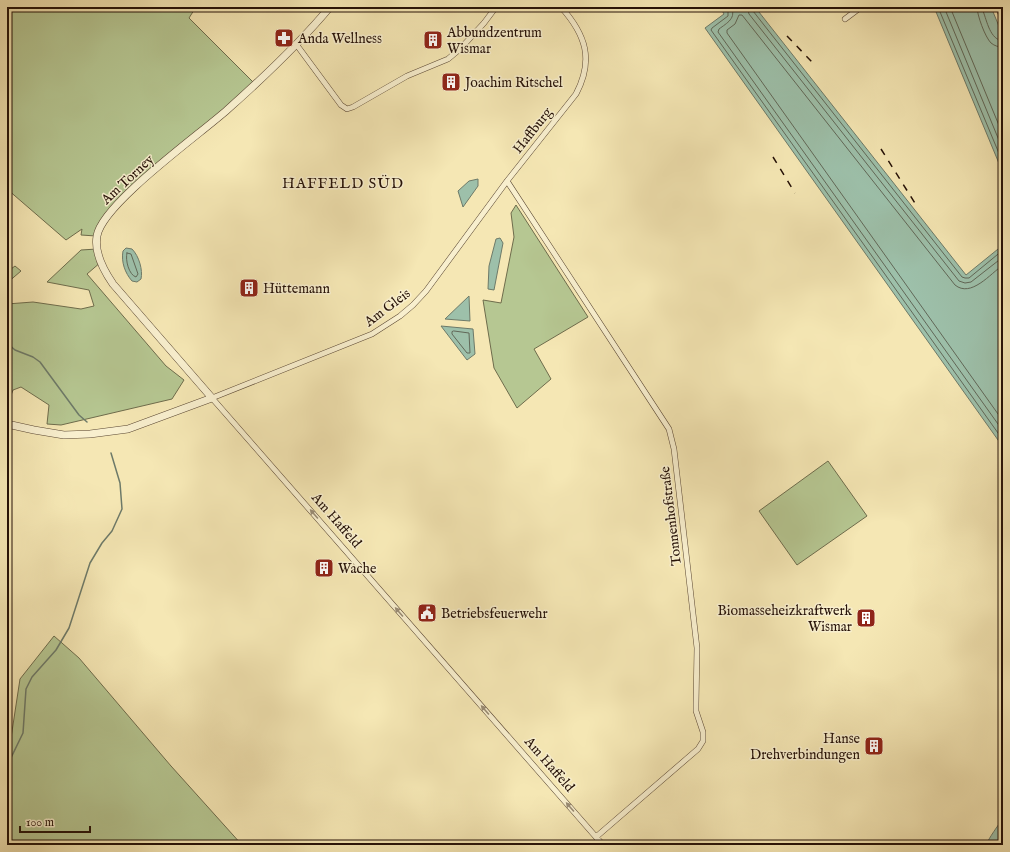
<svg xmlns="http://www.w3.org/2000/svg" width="1010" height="852" font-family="'IM FELL English',serif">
<rect width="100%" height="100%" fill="#f5e7b4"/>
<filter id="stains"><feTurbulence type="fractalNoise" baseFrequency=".005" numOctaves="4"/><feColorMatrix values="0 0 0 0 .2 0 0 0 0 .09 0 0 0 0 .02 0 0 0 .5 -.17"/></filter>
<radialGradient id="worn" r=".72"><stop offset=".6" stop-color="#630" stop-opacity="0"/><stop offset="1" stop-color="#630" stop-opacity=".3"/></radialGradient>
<!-- green -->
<path fill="#b6c792" stroke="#6e6c4c" d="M 7,7 L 196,7 L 189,18 L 255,84 L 129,193 L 96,236 L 81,235 L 82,229 L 66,240 L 7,189 Z
M 516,205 L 588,317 L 534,349 L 551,379 L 517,408 L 494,368 L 483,300 L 501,303 L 514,237 L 511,213 Z
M 97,249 L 101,262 L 87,274 L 166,366 L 184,380 L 172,399 L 61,425 L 47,424 L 49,405 L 21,387 L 13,390 L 7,406 L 7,304 L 33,302 L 81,309 L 94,306 L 89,290 L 47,282 L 81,250 Z
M 15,266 L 21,271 L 7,283 L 7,272 Z
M 828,461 L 867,516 L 797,565 L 759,511 Z
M 54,636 L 79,658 L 171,766 L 242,845 L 7,845 L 7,744 L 11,738 L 20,679 Z"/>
<!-- water -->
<path fill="#9dc0aa" stroke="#6d7a69" d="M 720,7 L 755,7 L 966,275 L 1003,245 L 1003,447 L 705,28 L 724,14 Z
M 934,7 L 991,7 L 1003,36 L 1003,173 Z
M 478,179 L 478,186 L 463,207 L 458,191 L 469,181 Z
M 500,238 L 503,243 L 494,290 L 488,289 L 489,266 L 496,239 Z
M 126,248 L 132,249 C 139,256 143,270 141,279 L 137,282 L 132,281 C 125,273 121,262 123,251 Z
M 469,296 L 470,321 L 445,319 Z
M 441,326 L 473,329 L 475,354 L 467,360 Z
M 1003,819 L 1003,845 L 986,845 C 989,838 998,825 1003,819 Z"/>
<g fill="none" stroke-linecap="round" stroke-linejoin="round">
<!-- shore -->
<path stroke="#616858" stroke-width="1" d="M 725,7 L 728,12 L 728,16 L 712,28 L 711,30 L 1003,440
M 731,7 C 737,18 727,23 719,29 L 718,32 L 1003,431
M 747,7 L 749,14 L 959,281 L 965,283 L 971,282 L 1003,257
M 752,7 L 753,11 L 962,277 L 965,278 L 969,278 L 1003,250
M 938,7 L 1003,163
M 944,7 L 1003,150
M 950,7 L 1003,135
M 977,7 C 977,15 985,37 991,43 C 995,46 998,47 1003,47
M 983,7 L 983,11 C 987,21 990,40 1003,41
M 127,253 L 131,254 L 138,274 L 136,277 C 129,275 125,260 127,253 Z
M 1003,265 C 990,274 971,298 955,285 L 742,15 L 739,15 L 735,24 L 727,30 L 727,33 L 1003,421
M 454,331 L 469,333 L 470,353 L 467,353 L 452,334 L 452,332 Z"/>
<!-- stream -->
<path stroke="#6d7a69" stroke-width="1.5" d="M 7,343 L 15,350 L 33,357 L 40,362 L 79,415 L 87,422
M 7,766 L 23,733 L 26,689 L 32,677 L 56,650 L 69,628 L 90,563 L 102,543 L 112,531 L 122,509 L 120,483 L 111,453"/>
<defs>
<path id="minor" d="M 561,7 C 586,35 594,60 576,94 L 507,181 L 426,291 L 413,305 L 400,316 L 372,334 L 212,398 L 603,845
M 998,7 L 1003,19
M 845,19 L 861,7
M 296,44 L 341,105 L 347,109 L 353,107 L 407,76 L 448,59 L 460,49 L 484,23 L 496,7
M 507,181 L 669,429 L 674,449 L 697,648 L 696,704 L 696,711 L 703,732 L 703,741 L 698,749 L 596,837"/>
<path id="tertiary" d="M 7,424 L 34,430 L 64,435 L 90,434 L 128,429 L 212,398 L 113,284 C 104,271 94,253 97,236 C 102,204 199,135 227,110 C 263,78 299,44 330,7"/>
</defs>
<!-- minor casing -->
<use href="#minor" stroke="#594632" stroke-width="6"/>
<!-- tertiary casing -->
<use href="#tertiary" stroke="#594632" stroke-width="8"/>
<!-- minor -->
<use href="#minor" stroke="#f8efce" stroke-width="5"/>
<!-- tertiary -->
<use href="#tertiary" stroke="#f8efce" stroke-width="7"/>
<!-- rail -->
<path stroke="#251107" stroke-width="1.5" stroke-dasharray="7 7" stroke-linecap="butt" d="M 787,36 L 812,62
M 881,149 L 918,208
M 773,157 L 795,193"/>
</g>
<!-- one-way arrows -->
<defs><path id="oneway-solid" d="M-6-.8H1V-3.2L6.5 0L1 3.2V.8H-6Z"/></defs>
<g fill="#998b74">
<use href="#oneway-solid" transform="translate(314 514) rotate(-131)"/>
<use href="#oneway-solid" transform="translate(399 612) rotate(-131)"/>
<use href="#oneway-solid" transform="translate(485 710) rotate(-131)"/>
<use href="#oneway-solid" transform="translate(570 807) rotate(-131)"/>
</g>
<!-- icons -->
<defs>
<symbol id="pharmacy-square" viewBox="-11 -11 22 22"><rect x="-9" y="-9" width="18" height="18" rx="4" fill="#8f2418" stroke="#f8efce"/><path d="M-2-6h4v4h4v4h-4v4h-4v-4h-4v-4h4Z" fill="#fff"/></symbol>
<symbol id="building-square" viewBox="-11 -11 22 22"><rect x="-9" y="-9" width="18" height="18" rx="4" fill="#8f2418" stroke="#f8efce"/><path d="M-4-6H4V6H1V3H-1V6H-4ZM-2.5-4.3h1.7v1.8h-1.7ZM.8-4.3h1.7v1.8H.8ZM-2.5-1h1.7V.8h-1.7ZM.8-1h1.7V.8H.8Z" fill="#fff"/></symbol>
<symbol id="civic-square" viewBox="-11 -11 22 22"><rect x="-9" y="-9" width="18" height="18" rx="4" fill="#8f2418" stroke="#f8efce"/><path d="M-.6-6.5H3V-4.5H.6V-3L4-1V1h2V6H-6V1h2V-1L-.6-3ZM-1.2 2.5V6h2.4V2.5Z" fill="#fff"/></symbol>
</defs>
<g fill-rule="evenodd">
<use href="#pharmacy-square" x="273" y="27" width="22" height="22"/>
<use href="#building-square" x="422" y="29" width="22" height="22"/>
<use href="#building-square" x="440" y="71" width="22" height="22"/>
<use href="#building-square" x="238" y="277" width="22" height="22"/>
<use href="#building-square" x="313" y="557" width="22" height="22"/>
<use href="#civic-square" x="416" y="602" width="22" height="22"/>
<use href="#building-square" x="855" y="607" width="22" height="22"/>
<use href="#building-square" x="863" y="735" width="22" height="22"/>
</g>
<g text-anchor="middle" stroke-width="3" stroke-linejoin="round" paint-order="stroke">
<!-- poi labels -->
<g font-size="14" fill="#251107" stroke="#f8efce" text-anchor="start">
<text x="447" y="37">Abbundzentrum<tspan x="447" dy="16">Wismar</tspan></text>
<text x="298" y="43">Anda Wellness</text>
<text x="465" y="87">Joachim Ritschel</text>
<text x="263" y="293">Hüttemann</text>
<text x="338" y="573">Wache</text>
<text x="852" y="615" text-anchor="end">Biomasseheizkraftwerk<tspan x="852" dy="16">Wismar</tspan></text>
<text x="441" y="618">Betriebsfeuerwehr</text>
<text x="860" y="743" text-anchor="end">Hanse<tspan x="860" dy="16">Drehverbindungen</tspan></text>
</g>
<!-- street labels -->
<g font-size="14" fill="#251107" stroke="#f8efce">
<text transform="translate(532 130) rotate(-52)" y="5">Haffburg</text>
<text transform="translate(127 179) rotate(-43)" y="5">Am Torney</text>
<text transform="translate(387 307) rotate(-37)" y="5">Am Gleis</text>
<text transform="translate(670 516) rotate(-97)" y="5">Tonnenhofstraße</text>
<text transform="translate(337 520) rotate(49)" y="5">Am Haffeld</text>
<text transform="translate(550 764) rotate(49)" y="5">Am Haffeld</text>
</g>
<!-- neighbourhood labels -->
<g font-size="15" letter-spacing="1" fill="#251107" stroke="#f8efce">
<text x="343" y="188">HAFFELD SÜD</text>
</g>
</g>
<!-- margin -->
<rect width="1010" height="852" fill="none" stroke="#f5e7b4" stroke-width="24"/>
<rect x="8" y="8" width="994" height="836" fill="none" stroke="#251107" stroke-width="2"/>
<rect x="12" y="12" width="986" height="828" fill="none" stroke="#251107"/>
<!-- scale -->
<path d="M20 826v6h70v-6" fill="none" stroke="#251107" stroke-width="2"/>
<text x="26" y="826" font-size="12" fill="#251107" stroke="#f8efce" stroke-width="3" paint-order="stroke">100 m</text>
<rect width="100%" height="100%" filter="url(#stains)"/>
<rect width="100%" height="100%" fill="url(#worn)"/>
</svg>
